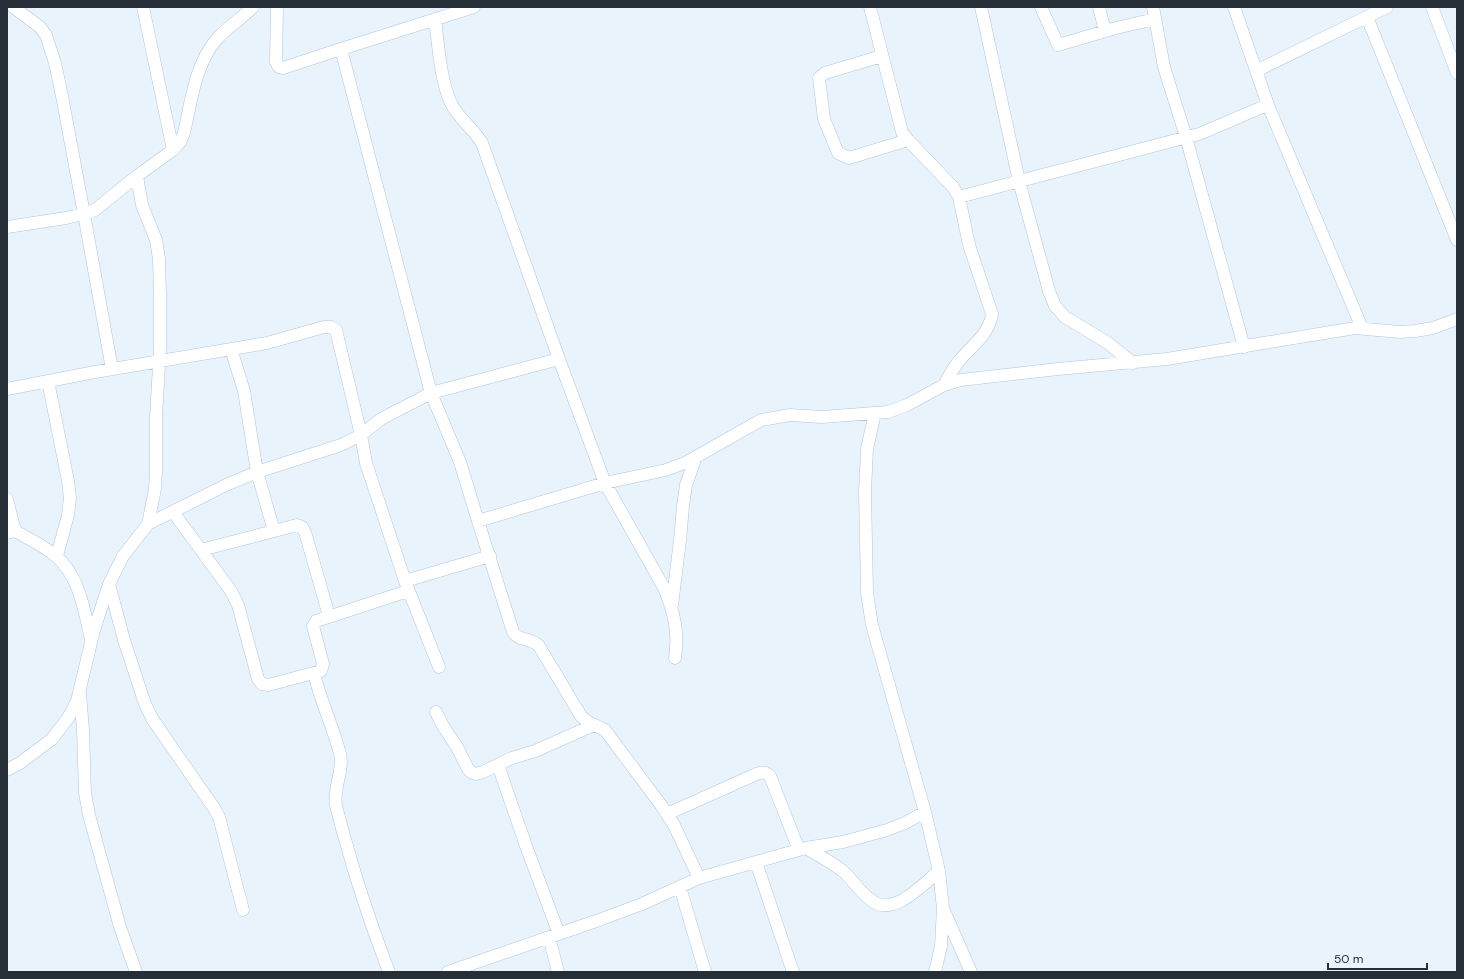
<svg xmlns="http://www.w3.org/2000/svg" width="1464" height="979" font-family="'DM Sans',sans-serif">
<rect width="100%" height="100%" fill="#e9f3fc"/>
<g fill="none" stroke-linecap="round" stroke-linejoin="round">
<defs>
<path id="street" d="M 13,7 L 40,27 L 46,35 L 55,63 L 62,96 L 84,214 L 112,369
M 143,7 L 173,150
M 277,7 L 276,62 L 279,67 L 283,68 L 341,49
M 870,7 L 902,132 L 908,140 L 953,187 L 959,197 L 969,245 L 992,314 C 989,335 972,345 959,361 C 953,368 949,377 944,385
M 981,7 L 1019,181 L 1049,291 L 1055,306 L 1065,317 L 1108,343 L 1133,363
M 1041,7 L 1058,45 L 1116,28 L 1155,19
M 1099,7 L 1105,31
M 1153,7 L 1164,67 L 1186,137 L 1244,347
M 1432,7 L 1457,73
M 1367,17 L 1457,240
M 435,19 C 438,43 441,87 453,107 C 461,120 474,130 482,143 L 559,359 L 605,483 L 664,588 C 674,612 679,632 675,658
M 882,56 L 825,73 L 819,78 L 824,119 L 838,153 L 849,158 L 908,140
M 1256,71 L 1387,7
M 1268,105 L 1362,328
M 137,176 L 142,205 L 156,240 L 159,259 L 160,295 L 160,348 L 156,417 L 156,471 L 155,489 L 148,524
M 959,197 L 1199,134 C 1222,125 1244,114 1268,105 L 1234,7
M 7,227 L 66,218 L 84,214 L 95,210 L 137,176 L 173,150 L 180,142 L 184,133 C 191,102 195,65 216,40 C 226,28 241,19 253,7
M 231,349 L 244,391 L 257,472 L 274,531
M 559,359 L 431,393 L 460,462 L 478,521 L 605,483 L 666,470 L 687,462 L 761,420 L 790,415 L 822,417 L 888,412 L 907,405 L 944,385 L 961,380 L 1058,369 L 1167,359 L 1355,328 L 1400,332 L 1415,331 L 1433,328 L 1457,319
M 48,381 L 68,481 L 70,498 L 68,515 L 57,556
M 7,389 L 95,372 L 267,343 L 324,327 L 331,327 L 336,330 L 361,435 L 366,463 L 405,581 L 439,667
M 875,413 L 867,449 L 865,492 L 867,593 L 872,625 L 925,812 L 939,871 L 943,908 L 941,946 L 935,972
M 7,499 L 15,531
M 173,512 L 231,591 L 238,605 L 258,679 L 262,684 L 268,685 L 321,671 L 323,664 L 313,626 L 316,621 L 408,591
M 478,521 L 513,632 C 519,642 529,636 539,646 L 581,716 L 588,722 L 605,730 L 661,805 L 674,825 L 699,878
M 7,533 L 15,531 C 29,539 45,546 57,557 C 80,578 84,610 91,639
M 201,550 L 297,525 L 302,527 L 305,532 L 329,616
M 405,581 L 490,556
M 109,584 L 124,640 L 145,704 L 153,720 L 214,808 L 219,817 L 243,910
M 672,605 L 680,540 L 683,506 L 686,485 L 696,457
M 314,673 C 320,700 333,726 340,754 C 344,771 333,787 336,805 C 340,823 346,842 351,860 C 362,898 375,935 389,972
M 80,693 L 83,730 L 85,793 L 89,815 L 120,927 L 136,972
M 436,712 L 443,726 L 457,747 L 468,769 L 471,772 L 476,774 L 483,772 L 512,758 L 535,751 L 594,725
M 498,765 L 526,846 L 559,934
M 7,770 L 20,763 L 52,739 L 68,718 L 77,701 L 94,630 L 109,584 L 123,556 L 148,524 L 226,485 L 257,472 L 341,445 L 361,435 L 381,419 L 431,393 L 341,49 L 474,7
M 667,814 L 752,776 C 759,773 764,770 770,776 L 799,850
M 806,848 C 819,856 834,863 845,873 C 854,882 861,893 871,900 C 893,918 922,885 939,871
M 756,862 L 793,972
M 680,887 L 705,972
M 944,911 L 971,972
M 549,937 L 558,972
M 448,972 L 599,920 L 642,904 L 699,878 L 806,848 L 843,842 L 887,830 L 905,823 L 925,812"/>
</defs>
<!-- street casing -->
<use href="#street" stroke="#afc6db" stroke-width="13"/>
<!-- street -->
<use href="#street" stroke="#fff" stroke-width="12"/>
</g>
<!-- border -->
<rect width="1464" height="979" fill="none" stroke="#262f37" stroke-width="16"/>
<!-- scale -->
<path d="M1328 963v6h99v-6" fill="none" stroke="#262f37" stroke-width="2"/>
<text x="1334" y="963" font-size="12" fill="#262f37" stroke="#e9f3fc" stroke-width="3" paint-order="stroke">50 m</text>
</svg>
